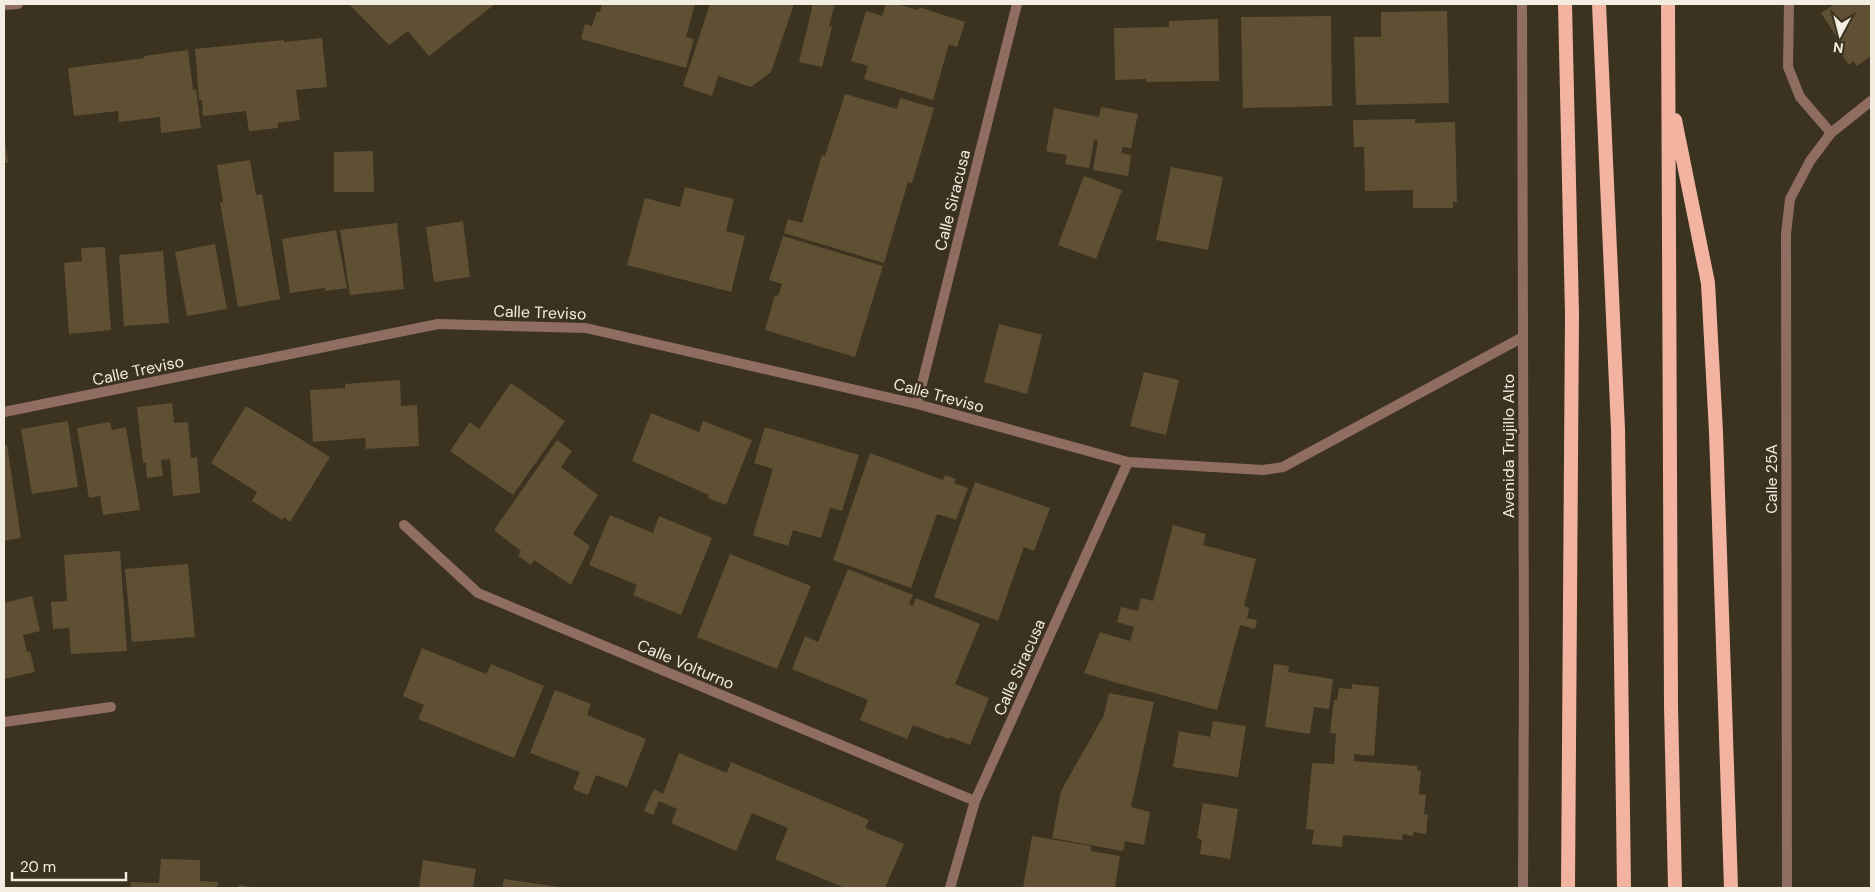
<svg xmlns="http://www.w3.org/2000/svg" width="1875" height="892" font-family="'DM Sans',sans-serif">
<rect width="100%" height="100%" fill="#3c3220"/>
<!-- building -->
<path fill="#5f5033" d="M 349,4 L 495,4 L 429,56 L 408,31 L 389,45 Z
M 602,4 L 695,4 L 686,37 L 694,39 L 686,68 L 581,39 L 585,24 L 592,26 L 597,11 L 600,12 Z
M 710,4 L 794,4 L 771,72 L 751,87 L 718,76 L 712,96 L 683,86 Z
M 813,4 L 835,4 L 829,26 L 832,27 L 822,67 L 799,62 Z
M 886,4 L 897,4 L 918,10 L 919,7 L 965,22 L 957,47 L 949,44 L 933,100 L 864,79 L 868,66 L 851,61 L 866,11 L 882,16 Z
M 1835,4 L 1871,4 L 1871,56 L 1857,66 L 1853,61 L 1849,65 L 1833,42 L 1838,39 L 1821,13 Z
M 1447,11 L 1449,103 L 1356,105 L 1354,37 L 1381,37 L 1381,12 Z
M 1331,16 L 1332,106 L 1243,108 L 1241,17 Z
M 1218,19 L 1219,81 L 1146,82 L 1146,79 L 1115,80 L 1114,28 L 1169,27 L 1169,21 Z
M 322,38 L 327,87 L 296,90 L 300,120 L 278,123 L 278,128 L 249,131 L 246,111 L 203,116 L 202,100 L 199,100 L 195,49 L 284,40 L 284,42 Z
M 188,50 L 193,90 L 196,89 L 201,128 L 161,133 L 160,117 L 119,122 L 118,111 L 74,116 L 68,68 L 145,58 L 144,56 Z
M 845,94 L 897,109 L 900,98 L 934,108 L 912,183 L 908,182 L 884,263 L 784,233 L 788,219 L 802,223 L 822,155 L 825,156 Z
M 1101,107 L 1138,114 L 1131,148 L 1123,147 L 1121,153 L 1131,155 L 1128,176 L 1093,170 L 1098,141 L 1094,140 L 1089,168 L 1065,164 L 1067,155 L 1046,151 L 1054,108 L 1099,117 Z
M 1415,119 L 1415,123 L 1455,122 L 1457,202 L 1453,202 L 1453,208 L 1413,208 L 1413,190 L 1365,191 L 1364,147 L 1354,147 L 1353,120 Z
M 4,135 L 8,163 L 4,163 Z
M 373,151 L 374,192 L 334,192 L 334,152 Z
M 250,160 L 256,195 L 262,194 L 280,299 L 238,307 L 220,202 L 223,202 L 217,165 Z
M 1171,167 L 1223,177 L 1208,250 L 1156,240 Z
M 1084,176 L 1122,190 L 1096,259 L 1058,245 Z
M 685,187 L 734,199 L 726,231 L 745,236 L 731,292 L 627,265 L 645,198 L 680,207 Z
M 463,221 L 470,277 L 434,282 L 426,227 Z
M 397,223 L 404,289 L 350,295 L 340,230 Z
M 336,230 L 347,288 L 325,291 L 325,288 L 290,293 L 282,239 Z
M 783,236 L 883,266 L 855,357 L 765,330 L 775,295 L 778,296 L 782,284 L 769,280 Z
M 215,244 L 227,309 L 187,316 L 175,252 Z
M 105,247 L 111,330 L 69,334 L 64,263 L 82,261 L 81,248 Z
M 163,251 L 169,323 L 124,326 L 119,255 Z
M 999,324 L 1042,335 L 1027,394 L 984,382 Z
M 1144,372 L 1179,380 L 1166,435 L 1130,426 Z
M 400,380 L 401,406 L 417,405 L 419,446 L 366,449 L 365,438 L 313,442 L 310,390 L 345,388 L 345,384 Z
M 511,383 L 565,421 L 513,495 L 450,451 L 470,422 L 479,429 Z
M 172,403 L 174,423 L 188,422 L 191,458 L 197,457 L 200,493 L 173,496 L 170,459 L 161,460 L 163,476 L 147,478 L 146,463 L 143,463 L 137,407 Z
M 246,406 L 330,457 L 290,522 L 284,517 L 282,520 L 252,501 L 257,492 L 211,463 Z
M 651,413 L 699,432 L 703,421 L 752,440 L 726,505 L 708,498 L 709,495 L 632,461 Z
M 68,421 L 78,487 L 32,494 L 21,429 Z
M 110,422 L 112,430 L 126,427 L 140,510 L 103,515 L 100,496 L 89,498 L 77,428 Z
M 765,427 L 859,455 L 842,511 L 830,508 L 821,538 L 793,530 L 788,546 L 753,535 L 773,469 L 754,463 Z
M 557,440 L 572,451 L 561,467 L 598,495 L 573,534 L 590,546 L 571,585 L 534,560 L 531,565 L 518,556 L 521,551 L 494,530 Z
M 7,445 L 21,538 L 4,541 L 4,446 Z
M 870,453 L 943,480 L 945,475 L 956,479 L 954,483 L 968,488 L 956,520 L 937,514 L 911,588 L 833,560 Z
M 975,482 L 1050,508 L 1034,551 L 1024,547 L 998,621 L 934,597 Z
M 610,515 L 653,533 L 659,516 L 712,538 L 681,615 L 633,595 L 637,585 L 589,565 Z
M 1173,525 L 1206,534 L 1203,545 L 1256,559 L 1244,606 L 1249,608 L 1247,618 L 1257,620 L 1255,629 L 1240,625 L 1217,710 L 1121,684 L 1084,673 L 1100,632 L 1130,641 L 1134,627 L 1117,622 L 1121,607 L 1138,611 L 1141,598 L 1153,601 Z
M 120,551 L 127,651 L 71,654 L 69,628 L 53,629 L 51,602 L 67,601 L 64,555 Z
M 730,554 L 811,586 L 777,669 L 697,637 Z
M 188,564 L 195,637 L 132,642 L 125,569 Z
M 848,569 L 913,595 L 909,604 L 913,606 L 916,598 L 980,624 L 955,684 L 989,698 L 970,745 L 950,737 L 949,739 L 913,725 L 907,739 L 860,720 L 868,700 L 792,669 L 805,636 L 818,642 Z
M 32,596 L 40,631 L 23,635 L 27,652 L 30,651 L 35,672 L 4,679 L 4,603 Z
M 422,648 L 486,674 L 491,664 L 544,686 L 514,758 L 418,719 L 424,705 L 403,696 Z
M 1274,664 L 1289,666 L 1288,672 L 1333,679 L 1329,709 L 1314,707 L 1310,734 L 1265,727 Z
M 1352,684 L 1379,687 L 1374,756 L 1354,754 L 1354,761 L 1417,766 L 1417,770 L 1421,771 L 1419,794 L 1426,795 L 1424,814 L 1428,815 L 1426,834 L 1413,832 L 1413,836 L 1403,834 L 1402,840 L 1343,835 L 1342,847 L 1312,844 L 1314,830 L 1306,829 L 1312,763 L 1334,764 L 1336,734 L 1330,733 L 1334,700 L 1337,700 L 1339,688 L 1352,689 Z
M 555,690 L 591,704 L 587,715 L 646,739 L 627,787 L 596,775 L 588,795 L 573,789 L 580,772 L 530,753 Z
M 1109,693 L 1154,702 L 1131,807 L 1150,812 L 1144,845 L 1125,841 L 1123,851 L 1052,838 L 1061,791 L 1104,715 Z
M 1213,721 L 1246,726 L 1238,777 L 1173,767 L 1179,731 L 1210,737 Z
M 679,753 L 727,773 L 731,762 L 869,820 L 865,828 L 904,844 L 885,888 L 845,888 L 775,859 L 788,828 L 752,813 L 736,851 L 671,823 L 677,809 L 659,801 L 653,815 L 644,811 L 654,789 L 663,794 Z
M 1203,803 L 1238,809 L 1230,859 L 1200,854 L 1202,840 L 1197,838 Z
M 1032,836 L 1091,846 L 1091,851 L 1120,856 L 1115,888 L 1023,888 Z
M 161,859 L 200,860 L 200,881 L 218,882 L 217,888 L 130,888 L 131,882 L 159,883 Z
M 423,860 L 476,869 L 473,888 L 419,888 Z
M 504,879 L 559,887 L 559,888 L 502,888 Z
M 239,885 L 251,887 L 251,888 L 239,888 Z"/>
<g fill="none" stroke-linecap="round" stroke-linejoin="round">
<!-- service -->
<path stroke="#906d61" stroke-width="10" d="M 1789,4 L 1788,67 L 1800,97 L 1831,133"/>
<!-- minor -->
<path stroke="#906d61" stroke-width="10" d="M 1522,4 L 1524,665 L 1523,888
M 4,5 L 18,4
M 917,404 L 1017,4
M 4,412 L 438,324 L 586,328 L 917,404 L 1128,462 L 1263,470 L 1283,467 L 1523,337
M 404,525 L 478,593 L 975,801
M 4,722 L 111,707
M 950,888 L 975,801 L 1128,462
M 1787,888 L 1786,234 L 1790,199 L 1810,161 L 1831,133 L 1871,101"/>
<!-- trunk -->
<path stroke="#f2b4a0" stroke-width="14" d="M 1565,4 L 1572,314 L 1568,888
M 1599,4 L 1618,429 L 1624,888
M 1668,4 L 1671,706 L 1675,888
M 1675,120 L 1708,283 L 1716,432 L 1731,888"/>
</g>
<g text-anchor="middle" stroke-width="5" stroke-linejoin="round" paint-order="stroke">
<!-- street labels -->
<g font-size="16" fill="#f2ece1" stroke="#3c3220">
<text transform="translate(952 200) rotate(-76)" y="6">Calle Siracusa</text>
<text transform="translate(540 312) rotate(2)" y="6">Calle Treviso</text>
<text transform="translate(138 370) rotate(-12)" y="6">Calle Treviso</text>
<text transform="translate(939 395) rotate(15)" y="6">Calle Treviso</text>
<text transform="translate(1508 446) rotate(-90)" y="6">Avenida Trujillo Alto</text>
<text transform="translate(1771 479) rotate(-90)" y="6">Calle 25A</text>
<text transform="translate(686 664) rotate(23)" y="6">Calle Volturno</text>
<text transform="translate(1019 667) rotate(-66)" y="6">Calle Siracusa</text>
</g>
</g>
<!-- border -->
<rect width="1875" height="892" fill="none" stroke="#f2ece1" stroke-width="10"/>
<!-- north arrow -->
<g transform="translate(1840 35) rotate(187)" stroke="#3c3220" stroke-width="4" paint-order="stroke">
<path d="M0-4L9 19L0 12L-9 19Z" fill="#f2ece1"/>
<text y="-8" font-size="14" font-weight="bold" text-anchor="middle" fill="#f2ece1">N</text>
</g>
<!-- scale -->
<path d="M12 872v8h114v-8" fill="none" stroke="#f2ece1" stroke-width="2.5"/>
<text x="20" y="872" font-size="15" fill="#f2ece1" stroke="#3c3220" stroke-width="4" paint-order="stroke">20 m</text>
</svg>
